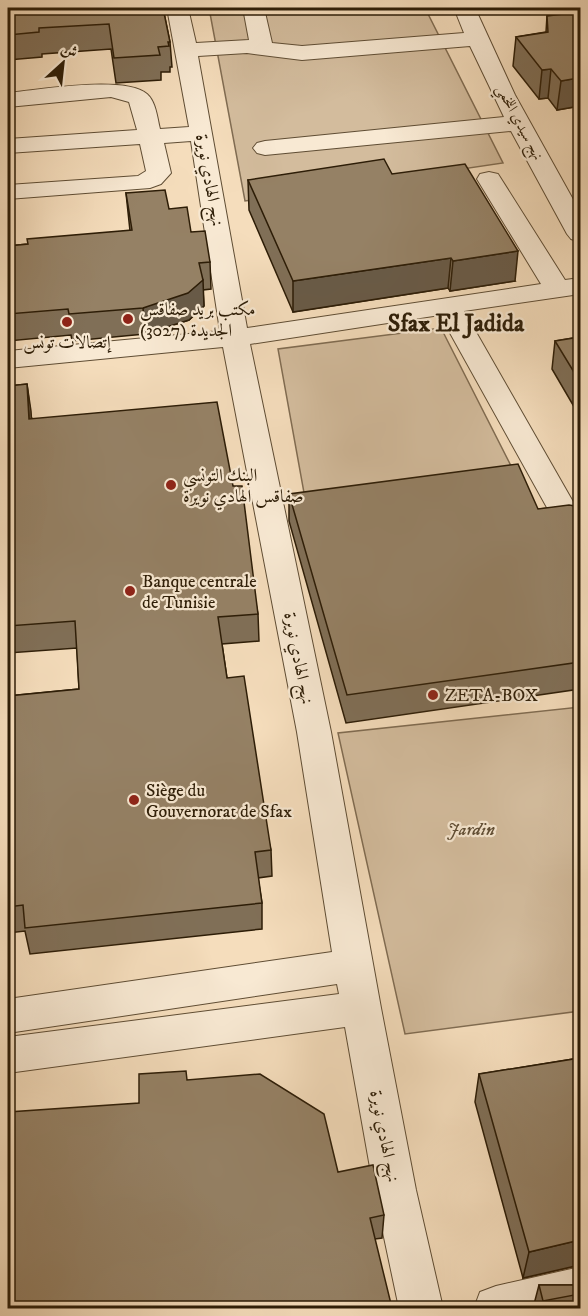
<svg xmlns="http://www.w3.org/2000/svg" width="588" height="1316" font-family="'IM FELL DW Pica',Amiri,serif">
<rect width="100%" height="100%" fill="#f5ddbc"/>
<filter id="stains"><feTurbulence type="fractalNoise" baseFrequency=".00333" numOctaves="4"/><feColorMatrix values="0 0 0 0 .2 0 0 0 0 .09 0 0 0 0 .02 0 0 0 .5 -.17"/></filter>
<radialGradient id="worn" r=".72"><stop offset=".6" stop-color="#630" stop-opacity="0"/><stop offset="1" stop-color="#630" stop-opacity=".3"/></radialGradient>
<!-- green -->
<path fill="#d3bc9d" stroke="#806c52" stroke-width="1.5" d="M 209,8 L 425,8 L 503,163 L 245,201 Z
M 441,328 L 542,527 L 314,548 L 278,349 Z
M 580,707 L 580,1011 L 405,1034 L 338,733 Z"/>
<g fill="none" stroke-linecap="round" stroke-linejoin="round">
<defs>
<path id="minor" d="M 167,8 L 188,8 L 196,43 L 249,40 L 243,8 L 264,8 L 272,43 L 302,46 L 464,33 L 454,8 L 475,8 L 515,95 L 580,212 L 580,242 L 571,239 L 567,234 L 511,131 L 265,155 L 257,153 L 253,148 L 257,143 L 265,141 L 504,117 L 470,46 L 302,60 L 247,53 L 198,56 L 247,328 L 541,284 L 477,179 L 480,174 L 489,172 L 498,174 L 565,280 L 580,278 L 580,294 L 464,311 L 580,514 L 580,529 L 570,532 L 559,529 L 555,522 L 440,315 L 250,344 L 331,732 L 381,1008 L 416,1190 L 443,1308 L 399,1308 L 374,1190 L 345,1027 L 8,1073 L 8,1037 L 339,994 L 337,984 L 8,1033 L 8,999 L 332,952 L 297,732 L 223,347 L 8,368 L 8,351 L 220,331 L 191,141 L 164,143 L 171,173 L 161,184 L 150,188 L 8,199 L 8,185 L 138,176 L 146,171 L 140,144 L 8,153 L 8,139 L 137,130 L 129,102 L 111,97 L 8,107 L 8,93 C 37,90 125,75 147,94 C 156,102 157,117 160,129 L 189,127 Z
M 580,1267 L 580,1308 L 474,1308 L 480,1292 L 496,1286 Z"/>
</defs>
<!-- minor casing -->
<use href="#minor" stroke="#5f4d34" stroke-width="2"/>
<!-- minor -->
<use href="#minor" fill="#f8e9d3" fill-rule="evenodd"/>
</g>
<!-- wall -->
<path fill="#806f57" stroke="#2d1d07" stroke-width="1.5" d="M 8,8 L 163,8 L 170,42 L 172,67 L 170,67 L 170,72 L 161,72 L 161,80 L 116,83 L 111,49 L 42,54 L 42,57 L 8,60 Z
M 580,12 L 580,115 L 574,107 L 557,110 L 548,98 L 539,99 L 513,66 L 516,37 L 546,32 L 547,16 Z
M 392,174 L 515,281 L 450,291 L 448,288 L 293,312 L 249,210 L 248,180 Z
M 126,193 L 169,209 L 191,232 L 210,262 L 211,289 L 203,290 L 204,306 L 189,320 L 145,334 L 72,341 L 71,335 L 8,341 L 8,246 L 28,244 L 130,231 Z
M 580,337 L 580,417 L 552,369 L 555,341 Z
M 8,373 L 8,386 L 27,384 L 31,418 L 233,486 L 258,614 L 259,641 L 222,644 L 227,678 L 271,850 L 272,876 L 258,878 L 262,903 L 262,929 L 30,954 L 25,931 L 8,933 L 8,696 L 79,689 L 77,648 L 8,653 Z
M 289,494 L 538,509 L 575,506 L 580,505 L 580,689 L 346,723 L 289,521 Z
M 580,1058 L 580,1266 L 580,1265 L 523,1278 L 475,1102 L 479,1074 Z
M 187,1080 L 338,1172 L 384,1215 L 382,1238 L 375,1239 L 139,1103 Z
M 539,1285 L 580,1285 L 580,1308 L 533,1308 Z"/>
<!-- shaded-wall -->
<path fill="#685a47" stroke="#2d1d07" stroke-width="1.5" d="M 551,69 L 548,98 L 539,99 L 542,70 Z
M 578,78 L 574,107 L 557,110 L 561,81 Z
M 518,251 L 515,281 L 450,291 L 453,261 Z
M 451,258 L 448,288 L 293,312 L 293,281 Z
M 203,280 L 204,306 L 189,320 L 145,334 L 143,308 Z
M 27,384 L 31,411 L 33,446 L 29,419 Z
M 580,1240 L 580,1265 L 523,1278 L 529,1252 Z"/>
<!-- building -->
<path fill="#958165" stroke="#2d1d07" stroke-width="1.5" d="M 8,8 L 163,8 L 170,42 L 168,42 L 169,46 L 158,47 L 160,55 L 114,58 L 109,24 L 39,28 L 39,32 L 8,35 Z
M 580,12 L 580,82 L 578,78 L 561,81 L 551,69 L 542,70 L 516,37 L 548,32 L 547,16 Z
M 384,159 L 392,174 L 465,164 L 518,251 L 453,261 L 451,258 L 293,281 L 248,180 Z
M 165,190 L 169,209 L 187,207 L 191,232 L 205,231 L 210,262 L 199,263 L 203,280 L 188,293 L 143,308 L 69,314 L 68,309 L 8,314 L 8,246 L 28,244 L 27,239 L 132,230 L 126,193 Z
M 580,337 L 580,382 L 555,341 Z
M 27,384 L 29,419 L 217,402 L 233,486 L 242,486 L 258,614 L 218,617 L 227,678 L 244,676 L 271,850 L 255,852 L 262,903 L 25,928 L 23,905 L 8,907 L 8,696 L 79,689 L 75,621 L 8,626 L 8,386 Z
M 518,464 L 538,509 L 569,505 L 575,506 L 580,505 L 580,662 L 347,695 L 289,494 Z
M 580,1058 L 580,1240 L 529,1252 L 479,1074 Z
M 186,1071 L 187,1080 L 260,1074 L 324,1114 L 338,1172 L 373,1165 L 384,1215 L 370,1218 L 392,1308 L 8,1308 L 8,1112 L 139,1103 L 139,1074 Z
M 539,1285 L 580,1285 L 580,1294 L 543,1301 Z"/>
<!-- markers -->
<g fill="#8f2418" stroke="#f8e9d3" stroke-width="2">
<circle cx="128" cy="319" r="6"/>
<circle cx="67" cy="322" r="6"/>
<circle cx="171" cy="485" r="6"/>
<circle cx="130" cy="591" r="6"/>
<circle cx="433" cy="695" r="6"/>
<circle cx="134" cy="800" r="6"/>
</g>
<g text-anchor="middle" stroke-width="4.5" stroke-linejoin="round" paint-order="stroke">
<!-- far-street labels -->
<g font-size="15" fill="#2d1d07" stroke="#f8e9d3">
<text transform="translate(520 122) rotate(62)" y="5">نهج سيدي اللخمي</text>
</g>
<!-- street labels -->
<g font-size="18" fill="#2d1d07" stroke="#f8e9d3">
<text transform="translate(210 180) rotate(80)" y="6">نهج الهادي نويرة</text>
<text transform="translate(299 658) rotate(79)" y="6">نهج الهادي نويرة</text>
<text transform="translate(385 1136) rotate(79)" y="6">نهج الهادي نويرة</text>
</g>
<!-- poi labels -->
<g font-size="18" fill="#2d1d07" stroke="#f8e9d3" text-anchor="start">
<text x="140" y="315">مكتب بريد صفاقس<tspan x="140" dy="21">الجديدة (3027)</tspan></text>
<text x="67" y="348" text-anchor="middle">إتصالات تونس</text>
<text x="183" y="481">البنك التونسي<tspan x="183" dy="21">صفاقس الهادي نويرة</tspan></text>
<text x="142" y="587">Banque centrale<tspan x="142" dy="21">de Tunisie</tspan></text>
<text x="445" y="701">ZETA-BOX</text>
<text x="146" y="796">Siège du<tspan x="146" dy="21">Gouvernorat de Sfax</tspan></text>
</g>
<!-- park labels -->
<g font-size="18" font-style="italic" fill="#5f4d34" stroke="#f8e9d3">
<text x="471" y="835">Jardin</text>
</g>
<!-- district labels -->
<g font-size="24" font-weight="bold" fill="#2d1d07" stroke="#f8e9d3">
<text x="456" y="331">Sfax El Jadida</text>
</g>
</g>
<!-- margin -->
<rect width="588" height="1316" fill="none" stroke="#f5ddbc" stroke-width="30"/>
<rect x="9" y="9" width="570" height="1298" fill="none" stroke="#2d1d07" stroke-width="3"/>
<rect x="15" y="15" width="558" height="1286" fill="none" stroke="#2d1d07" stroke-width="1.5"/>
<!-- north arrow -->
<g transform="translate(63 63) rotate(27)" stroke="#f8e9d3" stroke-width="4.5" paint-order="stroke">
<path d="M0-4.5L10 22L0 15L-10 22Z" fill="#2d1d07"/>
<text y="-9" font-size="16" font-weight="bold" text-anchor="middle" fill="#2d1d07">ش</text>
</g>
<rect width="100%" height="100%" filter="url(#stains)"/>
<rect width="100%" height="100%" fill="url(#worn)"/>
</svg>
